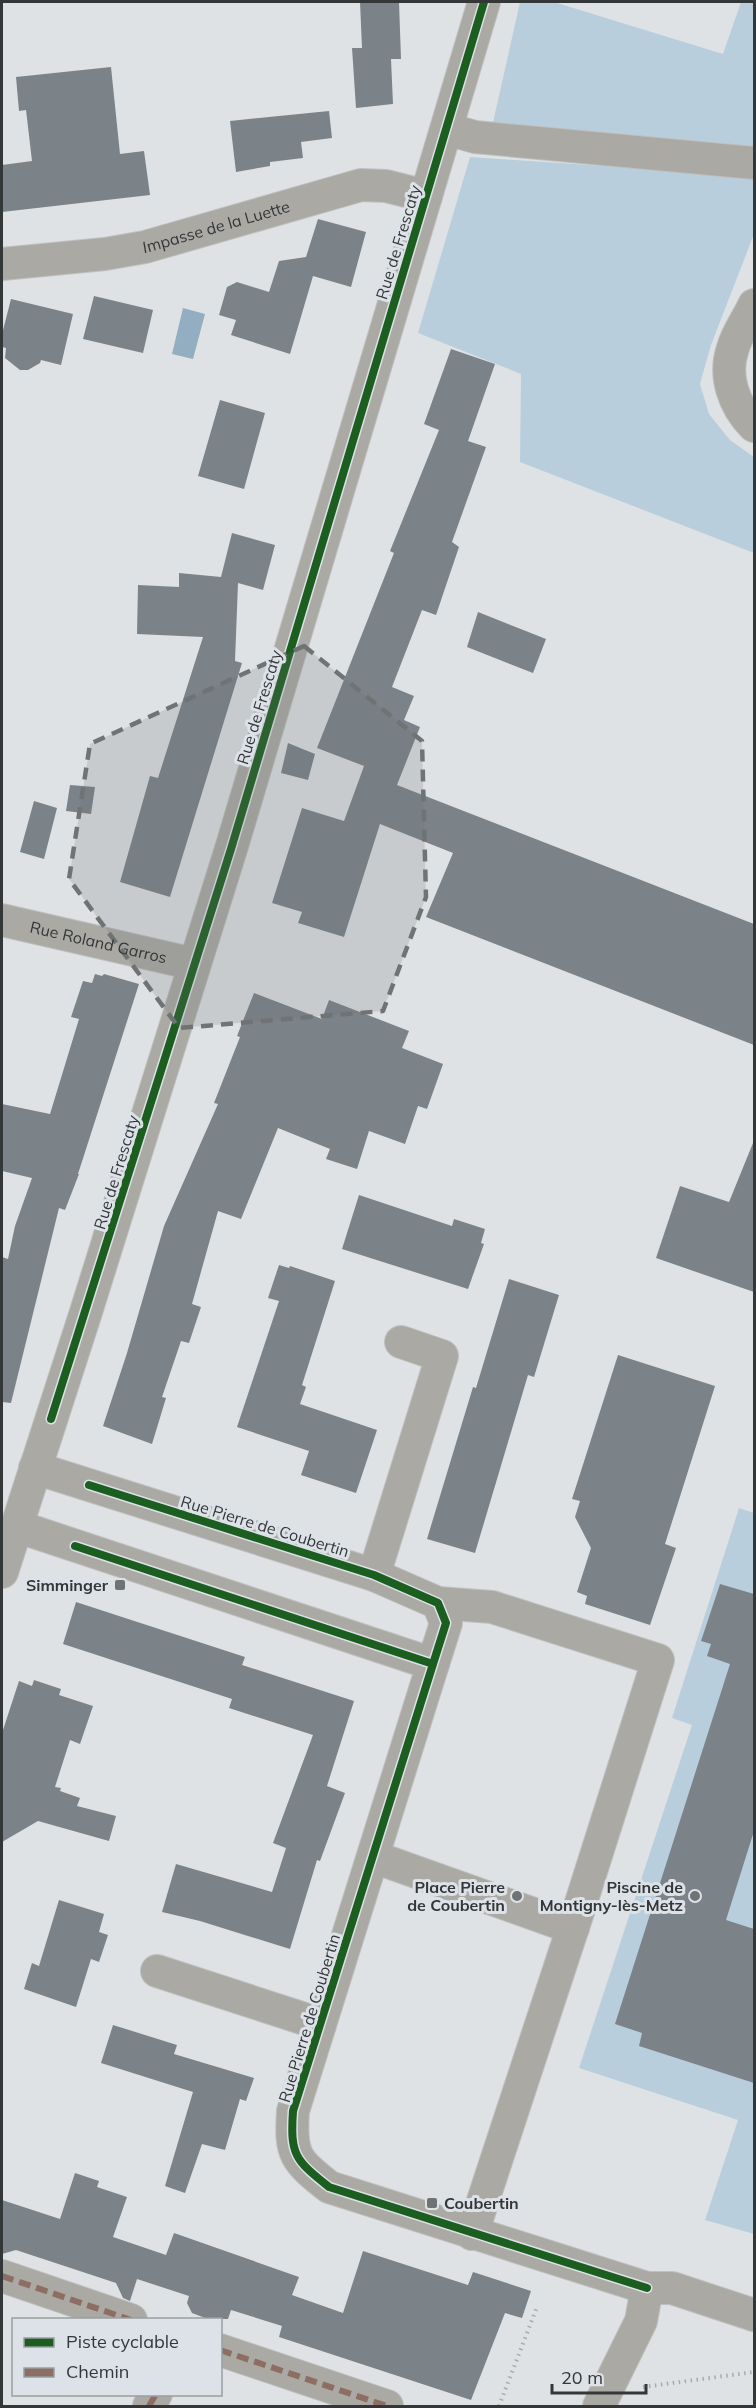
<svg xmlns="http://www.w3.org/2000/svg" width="756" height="2408" font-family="Mulish,sans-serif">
<rect width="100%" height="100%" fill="#dfe2e4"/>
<!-- green -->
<path fill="#b9cedc" d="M 520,2 L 554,2 L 723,54 L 741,2 L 754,2 L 754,149 L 492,127 Z
M 470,157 L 754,176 L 754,234 L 711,345 L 700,384 L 709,414 L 730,440 L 754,457 L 754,553 L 520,462 L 521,374 L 418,333 Z
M 739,1508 L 754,1513 L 754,2234 L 705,2220 L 738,2120 L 579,2068 L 692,1725 L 672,1718 Z"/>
<!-- water -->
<path fill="#92aec0" d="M 183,308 L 205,314 L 193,359 L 172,354 Z"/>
<!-- building -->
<path fill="#7b8389" d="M 360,2 L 399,2 L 401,59 L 391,59 L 393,104 L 356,108 L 352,48 L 362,48 Z
M 111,67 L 120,154 L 144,151 L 150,195 L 2,212 L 2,165 L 32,161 L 26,110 L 19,111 L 16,77 Z
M 329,111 L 332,138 L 301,142 L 303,158 L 270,162 L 270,166 L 236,172 L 230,121 Z
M 318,219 L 366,232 L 351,287 L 313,276 L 290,354 L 231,335 L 236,320 L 219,315 L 227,287 L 237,282 L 269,292 L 279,261 L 306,257 Z
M 94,296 L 153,310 L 143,353 L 83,339 Z
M 11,299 L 73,314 L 61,365 L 41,360 L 40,363 L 28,370 L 20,370 L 5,358 L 6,348 L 2,347 L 2,334 Z
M 451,349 L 495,364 L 468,441 L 486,447 L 452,542 L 459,547 L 436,615 L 422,610 L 392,687 L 414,696 L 404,720 L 420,727 L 397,785 L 754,924 L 754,1045 L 426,917 L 453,853 L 380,824 L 344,937 L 298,923 L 302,912 L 272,903 L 302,808 L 344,821 L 364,766 L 317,748 L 394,553 L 390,551 L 439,430 L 424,424 Z
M 220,400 L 265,413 L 244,489 L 198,476 Z
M 232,533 L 275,545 L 263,590 L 238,583 L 235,661 L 242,663 L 170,897 L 120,882 L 150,776 L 158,778 L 203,637 L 137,634 L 138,585 L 179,587 L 179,573 L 221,577 Z
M 478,612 L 546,639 L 533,673 L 467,647 Z
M 288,743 L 315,754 L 308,780 L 281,773 Z
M 70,785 L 95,787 L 91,814 L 66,811 Z
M 34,801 L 57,808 L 44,859 L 20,852 Z
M 95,974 L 102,976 L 104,974 L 139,984 L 78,1174 L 79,1174 L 65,1210 L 59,1208 L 11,1403 L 2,1402 L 2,1257 L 8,1259 L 15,1226 L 32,1178 L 2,1171 L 2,1104 L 50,1114 L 79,1019 L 71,1017 L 83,981 L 92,983 Z
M 254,993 L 322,1019 L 329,1000 L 409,1031 L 402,1048 L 443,1064 L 427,1109 L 418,1106 L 405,1144 L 369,1131 L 357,1169 L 326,1159 L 330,1149 L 278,1128 L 241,1219 L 218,1211 L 192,1304 L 201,1307 L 189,1343 L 181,1341 L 162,1397 L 166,1398 L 152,1444 L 103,1426 L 127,1353 L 164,1226 L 218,1104 L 214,1103 L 240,1037 L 237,1036 Z
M 753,1143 L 754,1292 L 656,1258 L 680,1186 L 729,1202 Z
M 359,1195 L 452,1226 L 454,1219 L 485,1229 L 481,1243 L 484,1244 L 468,1289 L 342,1249 Z
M 279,1265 L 289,1268 L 290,1266 L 335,1281 L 302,1385 L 306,1387 L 300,1404 L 377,1430 L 356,1493 L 301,1475 L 309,1451 L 237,1427 L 279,1301 L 268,1298 Z
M 509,1279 L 559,1295 L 534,1377 L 528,1375 L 475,1553 L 427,1539 L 473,1387 L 476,1388 Z
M 618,1355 L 715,1386 L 665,1544 L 676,1548 L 650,1625 L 585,1604 L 587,1596 L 577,1592 L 591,1548 L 575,1517 L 580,1501 L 572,1499 Z
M 720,1584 L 754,1594 L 754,1831 L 726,1920 L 754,1929 L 754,2083 L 639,2046 L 642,2033 L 615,2024 L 730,1664 L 707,1656 L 711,1644 L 701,1641 Z
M 76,1602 L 245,1657 L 242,1665 L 354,1701 L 327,1786 L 345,1793 L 320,1861 L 317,1860 L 290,1949 L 200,1921 L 162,1912 L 176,1864 L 272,1892 L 286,1848 L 273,1843 L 313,1735 L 229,1708 L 232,1699 L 63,1644 Z
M 34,1680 L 61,1689 L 59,1695 L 93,1706 L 80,1744 L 70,1740 L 55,1787 L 61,1788 L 60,1791 L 80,1798 L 77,1806 L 116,1816 L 109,1841 L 38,1821 L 2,1842 L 2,1733 L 19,1681 L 32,1686 Z
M 59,1900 L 104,1914 L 99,1932 L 108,1935 L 99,1962 L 91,1959 L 76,2007 L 24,1989 L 32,1963 L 39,1966 Z
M 113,2025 L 177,2045 L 174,2054 L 254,2078 L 246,2101 L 240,2099 L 225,2150 L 202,2144 L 185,2193 L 165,2186 L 193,2092 L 101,2063 Z
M 75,2173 L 99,2181 L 97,2187 L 127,2197 L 113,2237 L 166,2255 L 174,2233 L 299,2277 L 292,2295 L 343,2313 L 363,2251 L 468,2285 L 473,2272 L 531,2291 L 522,2318 L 505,2313 L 471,2400 L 279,2337 L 282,2326 L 231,2310 L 228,2319 L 208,2319 L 192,2313 L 187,2303 L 189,2296 L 137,2279 L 130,2301 L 123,2298 L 116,2283 L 16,2250 L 2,2254 L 2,2200 L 60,2219 Z"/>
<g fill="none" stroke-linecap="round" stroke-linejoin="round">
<defs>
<g id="minor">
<path d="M 447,129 L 475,137 L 754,163"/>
<path id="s1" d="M 2,264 L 105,254 L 145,247 L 361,185 L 386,186 L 426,196"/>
<path d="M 754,305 C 748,319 737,333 733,348 C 723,376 734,406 754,426"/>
<path id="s2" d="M 2,920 L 194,964"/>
<path d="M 16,1526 L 433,1664 L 446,1623 L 438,1603 L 374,1575 L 35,1468"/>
<path d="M 2,1572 L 85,1315 L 231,849 L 484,2"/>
<path d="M 374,1575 L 442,1356 L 401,1342"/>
<path d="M 438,1603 L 492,1607 L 658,1660 L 580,1906 L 472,2234"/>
<path d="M 433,1664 L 293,2111 C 290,2155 295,2160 329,2187 L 647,2288 L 672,2288 L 754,2315"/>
<path d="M 374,1857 L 573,1928"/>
<path d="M 157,1971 L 320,2024"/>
<path d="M 2,2276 L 131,2320"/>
<path d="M 220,2350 L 387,2406"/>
<path d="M 149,2406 L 156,2394"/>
<path d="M 599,2406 L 641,2321 L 647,2288"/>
</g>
</defs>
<!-- minor casing -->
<use href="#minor" stroke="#bec0c1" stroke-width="34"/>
<!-- path -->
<path stroke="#aaaaa8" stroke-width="4" stroke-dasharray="1.5 4.5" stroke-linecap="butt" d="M 643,2387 L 754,2372
M 499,2406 L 537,2307"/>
<!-- minor -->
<use href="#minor" stroke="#aba9a4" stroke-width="32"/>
<!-- quiet -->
<path stroke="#8d6e63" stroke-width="6" stroke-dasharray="12 6" stroke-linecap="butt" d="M 2,2276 L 131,2320
M 220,2350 L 387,2406
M 149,2406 L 156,2394"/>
<defs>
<path id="cycleway" d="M 51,1419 L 231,849 L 484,2
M 75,1546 L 433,1664 L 446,1623 L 438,1603 L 374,1575 L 89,1485
M 433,1664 L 293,2111 C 290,2155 295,2160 329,2187 L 647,2288"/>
</defs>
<!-- cycleway casing -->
<use href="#cycleway" stroke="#dce2e7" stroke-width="11"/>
<!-- cycleway -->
<use href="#cycleway" stroke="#1b5e20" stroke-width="8"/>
</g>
<!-- marked area -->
<path fill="#707374" fill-opacity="0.2" stroke="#707374" stroke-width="4.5" stroke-dasharray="12 8" stroke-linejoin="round" d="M 304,646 L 422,741 L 426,897 L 383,1011 L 179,1028 L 69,879 L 90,744 Z"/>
<!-- markers -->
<g fill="#707374" stroke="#dce2e7" stroke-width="2">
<rect x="114" y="1579" width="12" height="12" rx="3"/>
<circle cx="517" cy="1896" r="6"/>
<circle cx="695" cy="1896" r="6"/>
<rect x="426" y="2197" width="12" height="12" rx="3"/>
</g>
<g text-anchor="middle" stroke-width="6" stroke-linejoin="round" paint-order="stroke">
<!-- street labels -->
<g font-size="16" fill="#343738" stroke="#dce2e7">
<text dy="6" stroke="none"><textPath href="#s1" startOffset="218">Impasse de la Luette</textPath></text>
<text transform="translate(398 242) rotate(-73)" y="6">Rue de Frescaty</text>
<text transform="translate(259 707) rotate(-73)" y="6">Rue de Frescaty</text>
<text dy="6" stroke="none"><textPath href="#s2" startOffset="99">Rue Roland Garros</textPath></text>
<text transform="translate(116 1172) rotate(-73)" y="6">Rue de Frescaty</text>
<text transform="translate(265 1526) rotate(17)" y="6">Rue Pierre de Coubertin</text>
<text transform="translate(309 2018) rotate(-73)" y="6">Rue Pierre de Coubertin</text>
</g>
<!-- poi labels -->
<g font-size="16" font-weight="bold" fill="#343738" stroke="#dce2e7" text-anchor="end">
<text x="108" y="1591">Simminger</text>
<text x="505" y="1893">Place Pierre<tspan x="505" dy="18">de Coubertin</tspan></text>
<text x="683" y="1893">Piscine de<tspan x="683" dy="18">Montigny-lès-Metz</tspan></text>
<text x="444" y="2209" text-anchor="start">Coubertin</text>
</g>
</g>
<!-- border -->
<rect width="756" height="2408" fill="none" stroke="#343738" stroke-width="6"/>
<!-- legend -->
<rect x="12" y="2318" width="210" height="78" fill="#dce2e7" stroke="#999ea1" stroke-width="1.5"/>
<rect x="24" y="2338" width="30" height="9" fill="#1b5e20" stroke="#999ea1" stroke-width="1.5"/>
<text x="66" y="2348" font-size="18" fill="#343738">Piste cyclable</text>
<rect x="24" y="2368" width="30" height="9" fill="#8d6e63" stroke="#999ea1" stroke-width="1.5"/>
<text x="66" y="2378" font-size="18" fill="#343738">Chemin</text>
<!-- scale -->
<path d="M552 2384v9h94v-9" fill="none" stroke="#343738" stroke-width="3"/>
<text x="561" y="2384" font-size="18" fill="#343738" stroke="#dce2e7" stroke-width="4.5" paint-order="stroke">20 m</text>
</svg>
